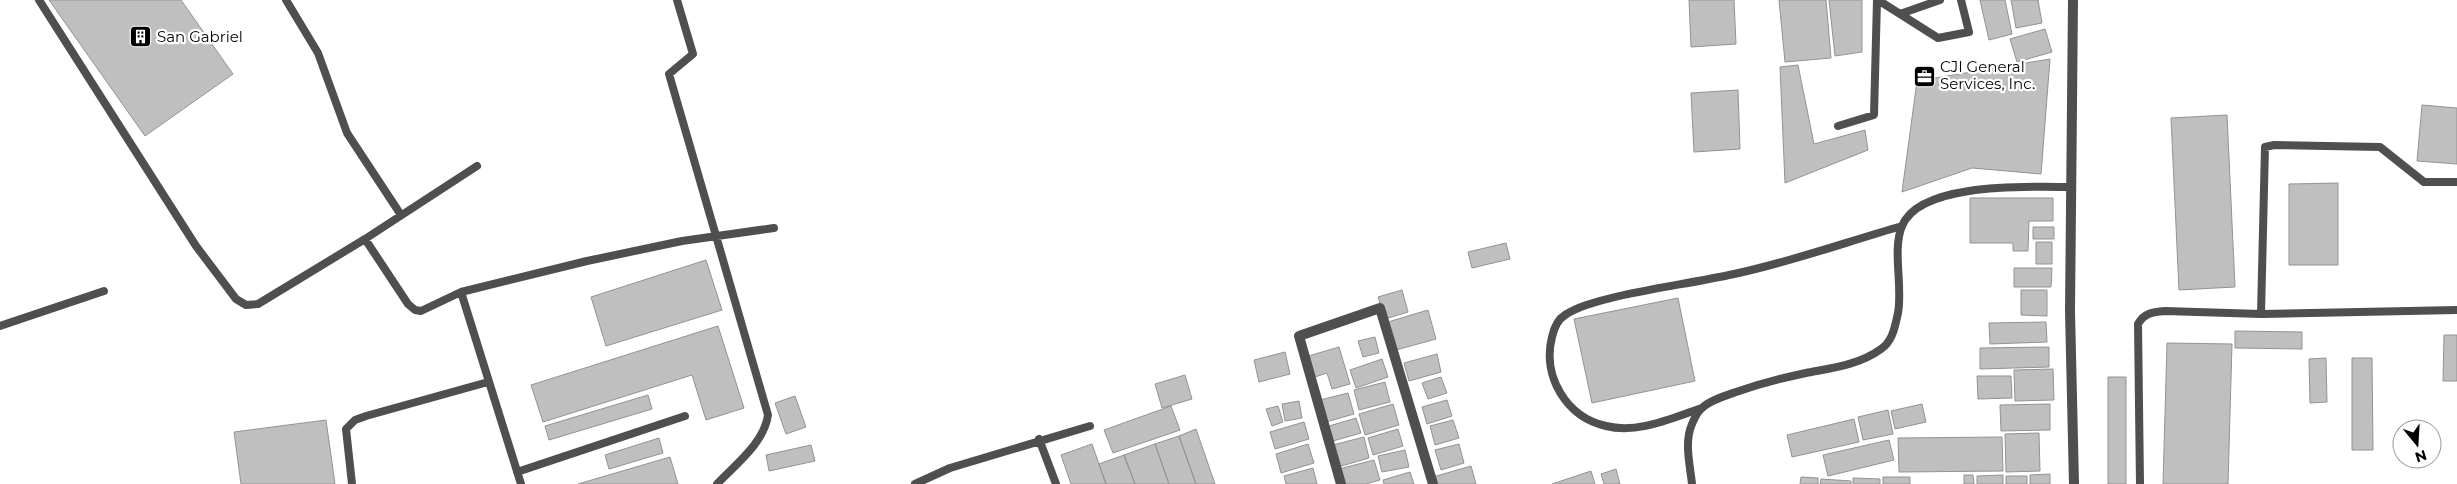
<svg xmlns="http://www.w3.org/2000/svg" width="2457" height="484" font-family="Montserrat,sans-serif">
<rect width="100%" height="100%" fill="#fff"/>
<!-- building -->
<path fill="#bfbfbf" stroke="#939393" d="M 49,0 L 181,0 L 233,74 L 145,136 Z
M 1689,0 L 1734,0 L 1736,44 L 1691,47 Z
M 1779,0 L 1826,0 L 1831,58 L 1785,62 Z
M 1829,0 L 1862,0 L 1862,52 L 1835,56 Z
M 1980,0 L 2005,0 L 2012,34 L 1989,40 Z
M 2011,0 L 2038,0 L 2042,23 L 2016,28 Z
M 2045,29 L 2052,52 L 2017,62 L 2010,39 Z
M 2050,59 L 2041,174 L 1972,168 L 1902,192 L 1917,81 Z
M 1798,65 L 1814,144 L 1865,130 L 1868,150 L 1785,183 L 1780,67 Z
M 1738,90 L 1740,149 L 1694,152 L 1691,93 Z
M 2422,105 L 2457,108 L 2457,164 L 2417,161 Z
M 2227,115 L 2235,287 L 2179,290 L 2171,118 Z
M 2338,183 L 2338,265 L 2289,265 L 2289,184 Z
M 1970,198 L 2053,198 L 2053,221 L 2029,221 L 2028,251 L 2013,251 L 2013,243 L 1970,243 Z
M 2033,227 L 2054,227 L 2054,239 L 2033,239 Z
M 2036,242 L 2052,242 L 2052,264 L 2036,264 Z
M 1506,243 L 1510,259 L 1472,268 L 1468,252 Z
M 706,260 L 722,310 L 606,346 L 591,297 Z
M 2014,268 L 2052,268 L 2051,287 L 2014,287 Z
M 1402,290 L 1408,312 L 1385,319 L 1378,297 Z
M 2021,290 L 2047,290 L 2047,316 L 2021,315 Z
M 1678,298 L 1695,381 L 1592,403 L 1574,319 Z
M 1428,310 L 1436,339 L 1396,350 L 1388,322 Z
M 2046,322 L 2047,342 L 1990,344 L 1989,323 Z
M 718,326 L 744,408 L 706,420 L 692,375 L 543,422 L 531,385 Z
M 2235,331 L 2302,332 L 2302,349 L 2235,348 Z
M 2444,335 L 2457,335 L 2457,381 L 2443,381 Z
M 1375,337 L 1379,353 L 1363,357 L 1358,341 Z
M 2167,343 L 2232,344 L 2228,484 L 2163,484 Z
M 1339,347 L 1350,384 L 1332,389 L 1327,373 L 1312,378 L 1305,357 Z
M 2049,347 L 2049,367 L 1980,369 L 1980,348 Z
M 1285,352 L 1290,374 L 1259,382 L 1254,360 Z
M 1437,354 L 1441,372 L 1409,381 L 1404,363 Z
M 2326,358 L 2327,402 L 2310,403 L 2309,359 Z
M 2352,358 L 2372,358 L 2373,450 L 2352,450 Z
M 1382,359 L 1388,377 L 1356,388 L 1350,370 Z
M 2053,369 L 2054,400 L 2015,401 L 2014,370 Z
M 1185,375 L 1192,399 L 1162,408 L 1155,384 Z
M 1977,376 L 2011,376 L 2012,398 L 1978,399 Z
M 1441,377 L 1447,393 L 1428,399 L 1422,383 Z
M 2108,377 L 2126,377 L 2126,484 L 2108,484 Z
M 1385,382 L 1390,402 L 1359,410 L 1354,390 Z
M 1348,393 L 1354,414 L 1326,422 L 1320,400 Z
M 648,395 L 652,409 L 549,440 L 545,426 Z
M 795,396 L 806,427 L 786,434 L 775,403 Z
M 1447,400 L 1452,416 L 1427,424 L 1422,407 Z
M 1299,401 L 1302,418 L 1285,421 L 1282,404 Z
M 1393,404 L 1399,425 L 1365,435 L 1359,414 Z
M 1922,404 L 1926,422 L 1895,429 L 1891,411 Z
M 2050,404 L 2050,430 L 2001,431 L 2000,405 Z
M 1171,406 L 1180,430 L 1113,453 L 1104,430 Z
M 1278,406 L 1283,422 L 1272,426 L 1266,409 Z
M 1888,410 L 1893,434 L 1863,440 L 1858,417 Z
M 1356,418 L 1361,433 L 1333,441 L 1329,426 Z
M 1854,419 L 1859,442 L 1792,457 L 1787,435 Z
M 326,420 L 335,484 L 241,484 L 234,432 Z
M 1453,420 L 1459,438 L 1435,445 L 1430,426 Z
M 1304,422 L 1309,439 L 1275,449 L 1270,432 Z
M 1196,429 L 1215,484 L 1196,484 L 1179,436 Z
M 1398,429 L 1403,446 L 1373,455 L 1368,438 Z
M 2039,433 L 2040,471 L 2006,472 L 2005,434 Z
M 1179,436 L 1196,484 L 1169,484 L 1155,444 Z
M 1364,437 L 1369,458 L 1338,467 L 1333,445 Z
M 2002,437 L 2003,471 L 1899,472 L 1898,438 Z
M 659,438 L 663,453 L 609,469 L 605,455 Z
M 1889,440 L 1894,460 L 1828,476 L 1823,455 Z
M 1092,444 L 1106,484 L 1071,484 L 1061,455 Z
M 1155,444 L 1169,484 L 1135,484 L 1124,455 Z
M 1308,444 L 1314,463 L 1281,473 L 1276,454 Z
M 1459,444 L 1464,463 L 1441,470 L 1435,450 Z
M 811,445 L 815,461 L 769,471 L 766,455 Z
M 1405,450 L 1409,467 L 1382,472 L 1378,456 Z
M 1124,455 L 1135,484 L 1106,484 L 1099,464 Z
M 670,457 L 678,484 L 578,484 Z
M 1374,460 L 1380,480 L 1366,484 L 1343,484 L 1339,469 Z
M 1471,466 L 1476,484 L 1436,484 L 1433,477 Z
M 1313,468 L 1317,484 L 1286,484 L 1284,476 Z
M 1616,469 L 1620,484 L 1604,484 L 1601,474 Z
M 1591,471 L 1595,484 L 1552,484 Z
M 1410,472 L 1414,484 L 1384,484 L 1383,480 Z
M 2050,474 L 2050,484 L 2030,484 L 2030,475 Z
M 1964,475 L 1973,475 L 1974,484 L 1964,484 Z
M 2003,475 L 2003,484 L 1977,484 L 1977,476 Z
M 2006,476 L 2027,476 L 2027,484 L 2006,484 Z
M 1801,477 L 1818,478 L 1818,484 L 1800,484 Z
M 1883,477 L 1910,477 L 1910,484 L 1883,484 Z
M 1853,478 L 1880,479 L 1880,484 L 1853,484 Z
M 1821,479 L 1851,481 L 1851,484 L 1820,484 Z"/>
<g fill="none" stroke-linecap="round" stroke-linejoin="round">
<!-- lane -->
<path stroke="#4f4f4f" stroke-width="8" d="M 39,0 L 196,246 L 236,299 L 246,305 L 258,304 L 365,239 L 477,166
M 286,0 L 318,53 L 347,133 L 401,215
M 677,0 L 693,54 L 669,74 L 768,415 C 764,443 736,464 717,484
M 1878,0 L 1938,38 L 1969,32 L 1961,0
M 1900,14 L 1940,0
M 1838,126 L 1874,115 L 1877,0
M 365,239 L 408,304 L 415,310 L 421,311 L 461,292 L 587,261 L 682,241 L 774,228
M 461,292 L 521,484
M 2261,314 L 2265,147 L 2274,145 L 2380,147 L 2424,182 L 2457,182
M 0,326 L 104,291
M 1702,408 C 1671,418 1638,434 1606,426 C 1566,417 1542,376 1552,337 C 1554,328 1557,320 1565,315 C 1579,306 1596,302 1611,298 C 1652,288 1693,283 1734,274 C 1791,262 1846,242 1902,226
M 1039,439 L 1056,484
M 517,472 L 685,416
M 352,484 L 346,429 L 355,420 L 366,416 L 488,382
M 915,484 L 950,468 L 1090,426
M 1692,484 C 1690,465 1684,442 1692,424 C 1694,419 1698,411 1702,408 C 1710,400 1725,396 1736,392 C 1759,384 1782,378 1806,373 C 1832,368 1859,365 1881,349 C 1893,341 1895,326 1898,313 C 1903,286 1892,250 1902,226 C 1920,181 2032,187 2072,187
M 2140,484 L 2138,324 C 2144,313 2153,312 2165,311 L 2261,314 L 2457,310"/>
<!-- street -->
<path stroke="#4f4f4f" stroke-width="10" d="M 2073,0 L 2070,311 L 2074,484
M 1341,484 L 1299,336 L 1380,308 L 1433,484"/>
</g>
<!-- icons -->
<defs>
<symbol id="building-square" viewBox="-11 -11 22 22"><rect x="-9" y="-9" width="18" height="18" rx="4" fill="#000" stroke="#fff"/><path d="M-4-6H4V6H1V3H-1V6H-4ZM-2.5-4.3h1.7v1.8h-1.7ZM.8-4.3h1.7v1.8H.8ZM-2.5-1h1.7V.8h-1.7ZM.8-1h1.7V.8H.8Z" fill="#fff"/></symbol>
<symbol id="office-square" viewBox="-11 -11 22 22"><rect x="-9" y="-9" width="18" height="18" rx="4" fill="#000" stroke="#fff"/><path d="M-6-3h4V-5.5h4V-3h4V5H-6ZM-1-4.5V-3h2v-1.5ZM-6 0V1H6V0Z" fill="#fff"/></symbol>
</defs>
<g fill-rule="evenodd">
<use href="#building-square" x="128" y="24" width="25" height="25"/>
<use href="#office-square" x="1912" y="64" width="25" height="25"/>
</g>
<g text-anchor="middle" stroke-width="4.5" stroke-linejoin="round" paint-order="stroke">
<!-- poi labels -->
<g font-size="15" fill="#000" stroke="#fff" text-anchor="start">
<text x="157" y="42">San Gabriel</text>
<text x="1940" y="72">CJI General<tspan x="1940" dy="17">Services, Inc.</tspan></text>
</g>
</g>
<!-- north arrow -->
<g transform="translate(2417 444) rotate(162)"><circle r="24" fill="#ffffff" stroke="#999999"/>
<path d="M0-4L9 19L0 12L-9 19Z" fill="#000000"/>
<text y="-8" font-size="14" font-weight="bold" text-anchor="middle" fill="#000000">N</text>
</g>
</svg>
